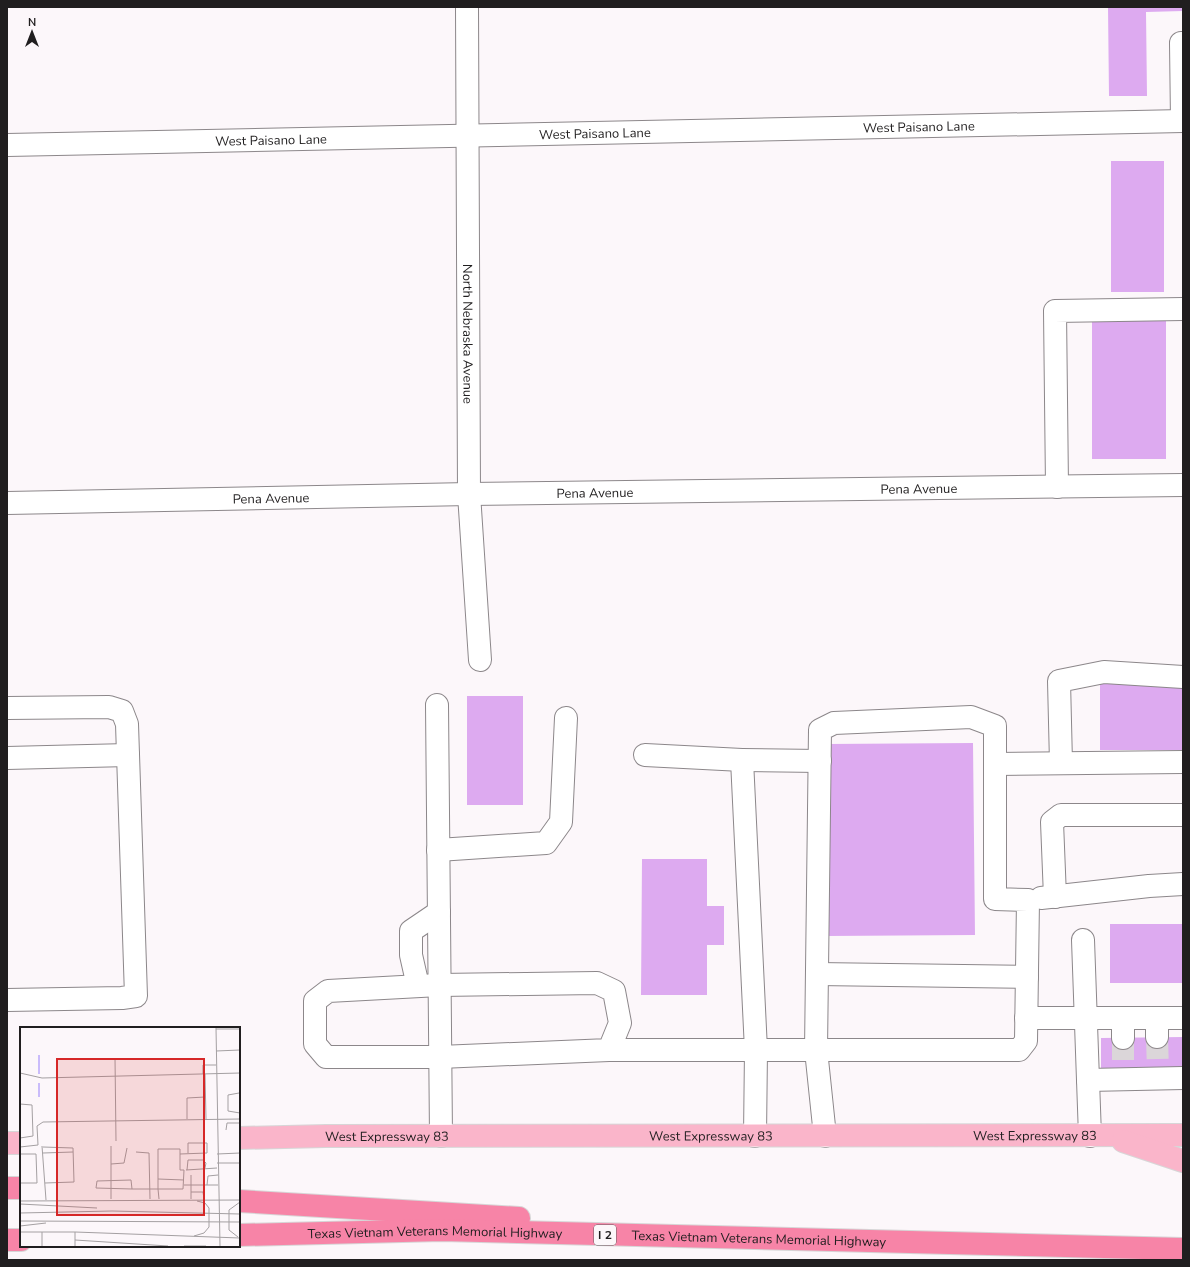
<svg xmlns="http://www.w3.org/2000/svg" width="1190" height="1267" font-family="'Nunito Sans',sans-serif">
<rect width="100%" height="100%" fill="#fcf7fa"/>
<!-- building -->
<path fill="#ddaaf0" d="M 1108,7 L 1183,7 L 1183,11 L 1146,12 L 1147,96 L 1109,96 Z
M 1111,161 L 1164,161 L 1164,292 L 1111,292 Z
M 1092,318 L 1166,318 L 1166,459 L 1092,459 Z
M 1100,681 L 1183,681 L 1183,750 L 1100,750 Z
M 467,696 L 523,696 L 523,805 L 467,805 Z
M 973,743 L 975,935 L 827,936 L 826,744 Z
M 642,859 L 707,859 L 707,906 L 724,906 L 724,945 L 707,945 L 707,995 L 641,995 Z
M 1110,924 L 1183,924 L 1183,983 L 1110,983 Z
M 1183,1037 L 1183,1071 L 1101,1071 L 1101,1038 Z"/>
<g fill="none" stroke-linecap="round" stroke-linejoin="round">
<!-- minor-tunnel -->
<path stroke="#dbd6d9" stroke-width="22" stroke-dasharray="22 11" stroke-linecap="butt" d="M 1157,1037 L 1158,1071
M 1123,1038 L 1123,1071"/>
<defs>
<g id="minor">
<path id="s1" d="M 467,7 L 469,494 L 480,660"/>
<path d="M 1182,121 L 1181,43 L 1183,43"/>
<path id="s2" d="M 7,145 L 1183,121"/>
<path d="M 1057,487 L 1055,311 L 1183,309"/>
<path id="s3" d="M 7,503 L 469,494 L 1183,485"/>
<path d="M 437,705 L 441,1136"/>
<path d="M 7,708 L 109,707 L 122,711 L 127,724 L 136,996 L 122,998 L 7,1000"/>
<path d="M 645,755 L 742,760 L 756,1050 L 755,1136"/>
<path d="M 7,758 L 128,755"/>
<path d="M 742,760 L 820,761"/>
<path d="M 1061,763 L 1059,681 L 1104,672 L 1183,677"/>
<path d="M 995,764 L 1183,762"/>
<path d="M 438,850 L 546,843 L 561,822 L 566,718"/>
<path d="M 1055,897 L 1052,822 L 1061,815 L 1183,815"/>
<path d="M 1041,898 L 1149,886 L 1183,884"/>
<path d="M 1083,940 L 1090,1136"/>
<path d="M 817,974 L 1027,977"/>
<path d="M 597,983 L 614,991 L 620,1023 L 609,1050 L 440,1057 L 326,1057 L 315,1044 L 315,1001 L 328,991 L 439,985 Z"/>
<path d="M 418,986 L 411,955 L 411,931 L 439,912"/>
<path d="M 1026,1018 L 1183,1018"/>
<path d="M 1123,1018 L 1123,1038"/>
<path d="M 1157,1018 L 1157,1037"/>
<path d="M 609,1050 C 746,1050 882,1050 1019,1050 L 1026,1041 L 1028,900 L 995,899 L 995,726 L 971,717 L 834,723 L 820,730 L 816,1050 L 825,1136"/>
<path d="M 1088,1080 L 1183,1078"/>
</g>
<g id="major">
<path id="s4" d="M 239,1138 L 326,1136 L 1183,1135"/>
<path d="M 1123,1141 L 1183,1161"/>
<path d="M 7,1143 L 21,1143"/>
</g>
<g id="highway">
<path d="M 7,1188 L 21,1188"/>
<path d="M 239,1201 L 519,1218"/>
<path id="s5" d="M 239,1235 L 442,1230 L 1183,1249"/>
<path d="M 7,1240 L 21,1240"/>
</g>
</defs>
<!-- minor casing -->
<use href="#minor" stroke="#8c878a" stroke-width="24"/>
<!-- major casing -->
<use href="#major" stroke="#d7d6d7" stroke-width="24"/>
<!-- highway casing -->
<use href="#highway" stroke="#d7d6d7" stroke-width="24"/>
<!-- minor -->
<use href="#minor" stroke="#fff" stroke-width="22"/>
<!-- major -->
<use href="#major" stroke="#fab5ca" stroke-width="22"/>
<!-- highway -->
<use href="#highway" stroke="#f784a7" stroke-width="22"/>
</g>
<g text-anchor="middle" stroke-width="3" stroke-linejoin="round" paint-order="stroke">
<!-- shield labels -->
<rect fill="#fcf7fa" stroke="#625f61" stroke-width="1" x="594" y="1225" width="22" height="20" rx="3"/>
<g font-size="12" font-weight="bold" fill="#201e1f">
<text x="605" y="1239">I 2</text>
</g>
<!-- street labels -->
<g font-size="13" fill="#201e1f" stroke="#fcf7fa">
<text dy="5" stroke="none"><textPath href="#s2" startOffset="912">West Paisano Lane</textPath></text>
<text dy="5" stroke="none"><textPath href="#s2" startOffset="588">West Paisano Lane</textPath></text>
<text dy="5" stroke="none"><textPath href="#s2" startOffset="264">West Paisano Lane</textPath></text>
<text dy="5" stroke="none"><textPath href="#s1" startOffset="327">North Nebraska Avenue</textPath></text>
<text dy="5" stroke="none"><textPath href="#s3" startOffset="912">Pena Avenue</textPath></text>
<text dy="5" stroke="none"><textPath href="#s3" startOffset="588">Pena Avenue</textPath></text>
<text dy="5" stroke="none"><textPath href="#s3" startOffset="264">Pena Avenue</textPath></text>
<text dy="5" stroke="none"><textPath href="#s4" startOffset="148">West Expressway 83</textPath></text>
<text dy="5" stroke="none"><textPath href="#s4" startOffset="472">West Expressway 83</textPath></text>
<text dy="5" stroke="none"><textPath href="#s4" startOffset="796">West Expressway 83</textPath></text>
<text dy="5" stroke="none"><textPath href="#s5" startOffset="196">Texas Vietnam Veterans Memorial Highway</textPath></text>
<text dy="5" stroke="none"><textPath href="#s5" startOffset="520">Texas Vietnam Veterans Memorial Highway</textPath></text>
</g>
</g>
<!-- overview -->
<g transform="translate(20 1027)">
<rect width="220" height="220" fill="#fcf7fa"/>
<path fill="none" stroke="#cabcfb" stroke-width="2" d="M 19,28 L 19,47M 19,70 L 19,56"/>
<path fill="none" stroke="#a4a0a2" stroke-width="1" d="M 196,1 L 200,219M 196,2 L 220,2M 196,24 L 220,23M 95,31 L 96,114M 0,46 L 22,51 L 220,46M 183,47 L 183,38 L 196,38M 185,47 L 186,92M 219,66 L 208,68 L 208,84 L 220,86M 0,77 L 12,78 L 13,109 L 0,111M 167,92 L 167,71 L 185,70M 206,103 L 207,96 L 220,96M 22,119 L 26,173M 91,119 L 91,172M 0,120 L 18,118 L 17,99 L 23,95 L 220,92M 23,120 L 53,121 L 54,155 L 25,156M 116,125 L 129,126 L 130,172M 23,126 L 53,125M 0,127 L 16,127 L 17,156 L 0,156M 160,127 L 187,126 L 187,116 L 168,116 L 168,126M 197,127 L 220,126M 197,136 L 220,136M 91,137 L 104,136 L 107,121M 166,143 L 197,141M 167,143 L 168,133 L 183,133 L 186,136 L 185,141M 171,148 L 171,172M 138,152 L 164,153M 111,153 L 112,162 L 76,161 L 77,154 ZM 164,158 L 198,158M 187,158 L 188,149 L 198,148M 112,162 L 163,162 L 164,143 L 160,143 L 160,122 L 138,122 L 138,162 L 139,172M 171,165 L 183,165 L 184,172M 0,174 L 220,173M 0,177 L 77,181M 0,186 L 92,184 L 220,187M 0,194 L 220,195M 0,199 L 26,196M 0,205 L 55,205 L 220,211M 22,205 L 22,219M 55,205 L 55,219M 174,209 L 184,206 L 189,200 L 189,181 L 185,176 L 177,174M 218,210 L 209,203 L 209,183 L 220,175M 55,213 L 148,219M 164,219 L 186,219"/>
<path fill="#d62828" fill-opacity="0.15" stroke="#d62828" stroke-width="2" d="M 37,32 L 184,32 L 184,188 L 37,188 Z"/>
<rect width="220" height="220" fill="none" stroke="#201e1f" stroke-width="2"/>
</g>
<!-- border -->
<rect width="1190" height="1267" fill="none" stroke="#201e1f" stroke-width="16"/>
<!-- north arrow -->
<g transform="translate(32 32)" stroke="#fcf7fa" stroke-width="3" paint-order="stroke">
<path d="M0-3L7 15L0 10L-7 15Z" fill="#201e1f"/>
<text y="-6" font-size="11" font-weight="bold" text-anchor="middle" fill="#201e1f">N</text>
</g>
</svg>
